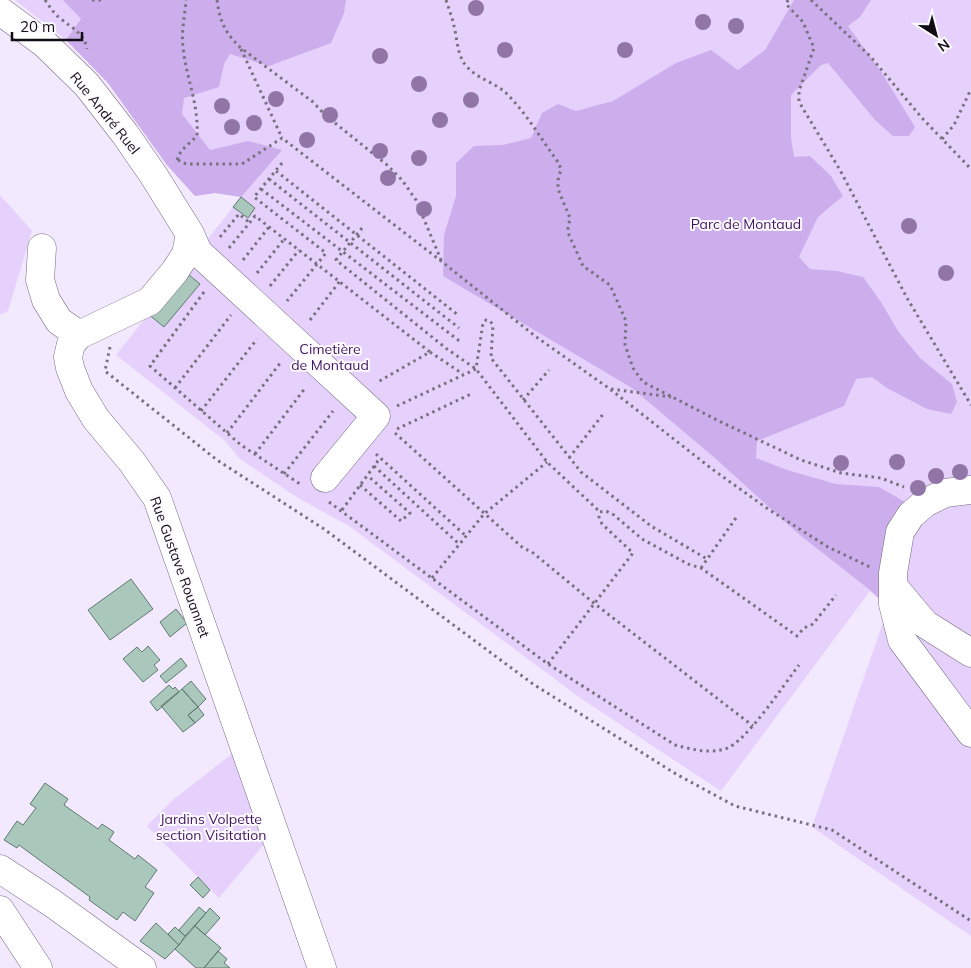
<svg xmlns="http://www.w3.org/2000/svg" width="971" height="968" font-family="Mulish,sans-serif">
<rect width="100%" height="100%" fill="#f3e9fe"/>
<!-- green -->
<path fill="#e5d1fc" d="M 15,0 L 971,0 L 971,936 L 812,827 L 888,608 L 870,591 L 721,791 L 583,700 L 349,526 L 298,498 L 240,459 L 224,440 L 116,355 L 241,197 L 215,193 L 195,196 L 167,165 L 108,83 L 66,40 Z
M 0,195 L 32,231 L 8,311 L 0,315 Z
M 233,753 L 265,843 L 219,898 L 147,826 L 174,799 Z"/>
<!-- forest -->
<path fill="#cdaeed" d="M 63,0 L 346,0 L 344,13 L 331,43 L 269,66 L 230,54 L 224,64 L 219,87 L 184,98 L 182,114 L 210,150 L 248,141 L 282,150 L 241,197 L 215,193 L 195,196 L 167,165 L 108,83 L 66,40 L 81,19 Z
M 794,0 L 871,0 L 860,17 L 848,26 L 882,73 L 915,127 L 909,136 L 893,136 L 875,120 L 828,63 L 821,65 L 791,95 L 791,138 L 794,157 L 810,156 L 831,176 L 843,196 L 818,217 L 799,257 L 810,269 L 837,271 L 863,277 L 881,302 L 898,331 L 920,358 L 952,384 L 957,402 L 951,414 L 927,409 L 887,388 L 872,377 L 856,379 L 844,406 L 757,441 L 756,458 L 787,470 L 836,484 L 879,487 L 907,503 L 888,607 L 870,590 L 801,536 L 716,459 L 632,388 L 443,276 L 444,235 L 456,196 L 456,163 L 474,146 L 503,145 L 531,138 L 542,113 L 558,104 L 576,111 L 613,101 L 676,63 L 711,50 L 738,70 L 765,50 Z"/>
<!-- building -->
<path fill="#a9c7ba" stroke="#5f7a6f" d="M 241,197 L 255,208 L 248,218 L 233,207 Z
M 183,270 L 200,284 L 164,327 L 147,313 Z
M 131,579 L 153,609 L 110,640 L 88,610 Z
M 176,609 L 187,623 L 170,637 L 160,622 Z
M 148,646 L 160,660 L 154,665 L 158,670 L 143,682 L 123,659 L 137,647 L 142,652 Z
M 181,658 L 187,666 L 166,683 L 160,676 Z
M 191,681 L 206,699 L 198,707 L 182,689 Z
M 169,685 L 173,689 L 175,687 L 179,692 L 157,711 L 150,702 Z
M 182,689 L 198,707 L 188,715 L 195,723 L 183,732 L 161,706 Z
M 198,707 L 204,715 L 195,723 L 188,715 Z
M 45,783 L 68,799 L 64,805 L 98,829 L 102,824 L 114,832 L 109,840 L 135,859 L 138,855 L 157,870 L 145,887 L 154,893 L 135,921 L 123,912 L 117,920 L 89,900 L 90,897 L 19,845 L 17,848 L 4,840 L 17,821 L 23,825 L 36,808 L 30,804 Z
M 198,877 L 210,890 L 203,898 L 190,885 Z
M 199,907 L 206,913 L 185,936 L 179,930 Z
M 210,908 L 220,918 L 205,935 L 195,926 Z
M 156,923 L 179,945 L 165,959 L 140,941 Z
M 195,926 L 221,948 L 204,968 L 196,968 L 175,949 Z
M 175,927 L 185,936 L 179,945 L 168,934 Z
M 218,951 L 227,959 L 224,963 L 230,968 L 204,968 Z"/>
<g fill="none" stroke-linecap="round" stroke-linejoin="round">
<defs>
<path id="minor" d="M 0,11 L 45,44 L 87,85 L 125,134 L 154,176 L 190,234 L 198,252 L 376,416 L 325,478
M 190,234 L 186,254 L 175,271 L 150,301 L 79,335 L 71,344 L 68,357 L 70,368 L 79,391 L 96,419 L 132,462 L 157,498 L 322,968
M 42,248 L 40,280 L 46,300 L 59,321 L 79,335
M 971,490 L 945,493 L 925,503 L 911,515 L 900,532 L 893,573 L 893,604 L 902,640 L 971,733
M 894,587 L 925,624 L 971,653
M 0,869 L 52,903 L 142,968
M 0,910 L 38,968"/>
</defs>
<!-- minor casing -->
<use href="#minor" stroke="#776c83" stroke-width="29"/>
<!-- path -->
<path stroke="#77717e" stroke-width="3" stroke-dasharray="2.5 4" stroke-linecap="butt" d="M 45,0 C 50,7 54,14 61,19 C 73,29 84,33 87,49
M 92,0 L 101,0
M 217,0 C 220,22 225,33 241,48 L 313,102 L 325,115 L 386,164 L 402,180 L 416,200 L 441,260
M 446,0 C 449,9 452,17 454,26 C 457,38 457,52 464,63 C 475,79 494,81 507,94 C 527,114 541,139 558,162 L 561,169 L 558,180 L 558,189 L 570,218 L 568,228 L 569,235 L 583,266 L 610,285 L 626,321 L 625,345 L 633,368 L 643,382 L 719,421 L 801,460 L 841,473 L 881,478 L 904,487
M 788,0 L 786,4 L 803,22 L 814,48 L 799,91 L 799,101 L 802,107 L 840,170 L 907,298 L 971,405
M 811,0 L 870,56 L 922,118 L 971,169
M 241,49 L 282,138
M 942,139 L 954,125 L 971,89
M 177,160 L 181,151 L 197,136 C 199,104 186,78 183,47 C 181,31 185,16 186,0
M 178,160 L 186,164 L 242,164 L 282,138 L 441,261 L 535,336 L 610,389 L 712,469 L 768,509 L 828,547 L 870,567
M 282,163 L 254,197 L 326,253 L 287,301
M 276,171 L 458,315
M 269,179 L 459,328
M 261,189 L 462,343
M 362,228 L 336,260 L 447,349 L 476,369 L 547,462 L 600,512
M 220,237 L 239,214 L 250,223
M 229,248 L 255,216 L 430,352 L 376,383
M 243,260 L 269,227
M 257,273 L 285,238
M 270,286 L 299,250
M 204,292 L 150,366 L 241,445 L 300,484
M 310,320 L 340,281
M 110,347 L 105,371 L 217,460 L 324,529 L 533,684 L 676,774 L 735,806 L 832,830 L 971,921
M 430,352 L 463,374
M 175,388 L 231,315
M 611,389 L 671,397
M 523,400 L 549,370
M 397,406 L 476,369 L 483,323 L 486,320 L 490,321 L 493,325 L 491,358 L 581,472 L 651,526 L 707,559
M 201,411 L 257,339
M 397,429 L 471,394
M 227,433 L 281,362
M 395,433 L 523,548 L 532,552 L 595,604 L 753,726
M 255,454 L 306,387
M 376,454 L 466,536
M 569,458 L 604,413
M 374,466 L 459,544
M 284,474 L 333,411
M 360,485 L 401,521 L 410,513 L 368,476
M 329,502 L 548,664 L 675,745 C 691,749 708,754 725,749 C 745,744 785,683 799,665
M 342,510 L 380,458
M 701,568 L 738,515
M 432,578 L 484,514 L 547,462
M 548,664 L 633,553 L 602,524 L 599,517 L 600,512 L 606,511 L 614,515 L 642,539 L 688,564 L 701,568 L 797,636 L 804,628 L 813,624 L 836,595"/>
<!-- minor -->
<use href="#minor" stroke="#fff" stroke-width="28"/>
</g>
<!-- trees -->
<g fill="#9175a7">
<circle cx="476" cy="8" r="8"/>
<circle cx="703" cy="22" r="8"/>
<circle cx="736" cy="26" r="8"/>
<circle cx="505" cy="50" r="8"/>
<circle cx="625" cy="50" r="8"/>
<circle cx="380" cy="56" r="8"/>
<circle cx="419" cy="84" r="8"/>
<circle cx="276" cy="99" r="8"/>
<circle cx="471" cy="100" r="8"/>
<circle cx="222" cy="106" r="8"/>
<circle cx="330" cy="115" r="8"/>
<circle cx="440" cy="120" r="8"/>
<circle cx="254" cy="123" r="8"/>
<circle cx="232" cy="127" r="8"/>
<circle cx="307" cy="140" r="8"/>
<circle cx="380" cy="151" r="8"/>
<circle cx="419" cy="158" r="8"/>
<circle cx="388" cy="178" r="8"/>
<circle cx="424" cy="209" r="8"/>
<circle cx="909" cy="226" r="8"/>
<circle cx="946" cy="273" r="8"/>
<circle cx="897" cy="462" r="8"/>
<circle cx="841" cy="463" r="8"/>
<circle cx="960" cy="472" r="8"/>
<circle cx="936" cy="476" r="8"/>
<circle cx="918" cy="488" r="8"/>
</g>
<g text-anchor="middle" stroke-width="4" stroke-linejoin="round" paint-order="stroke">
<!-- street labels -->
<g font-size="14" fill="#110d15" stroke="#fcfaff">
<text transform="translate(105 113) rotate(51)" y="5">Rue André Ruel</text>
<text transform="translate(180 567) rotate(70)" y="5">Rue Gustave Rouannet</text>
</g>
<!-- park labels -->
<g font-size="14" fill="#40165f" stroke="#fcfaff">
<text x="746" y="229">Parc de Montaud</text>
<text x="330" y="354">Cimetière<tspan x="330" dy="16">de Montaud</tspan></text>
<text x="211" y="824">Jardins Volpette<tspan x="211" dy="16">section Visitation</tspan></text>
</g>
</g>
<!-- north arrow -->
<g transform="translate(936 35) rotate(144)" stroke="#fcfaff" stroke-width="4" paint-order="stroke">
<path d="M0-4L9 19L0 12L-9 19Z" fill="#110d15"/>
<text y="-8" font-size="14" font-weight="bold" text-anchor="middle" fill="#110d15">N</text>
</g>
<!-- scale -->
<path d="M12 32v8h70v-8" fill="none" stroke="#110d15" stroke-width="2.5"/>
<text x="20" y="32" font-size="15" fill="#110d15" stroke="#fcfaff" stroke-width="4" paint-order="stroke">20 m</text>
</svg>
